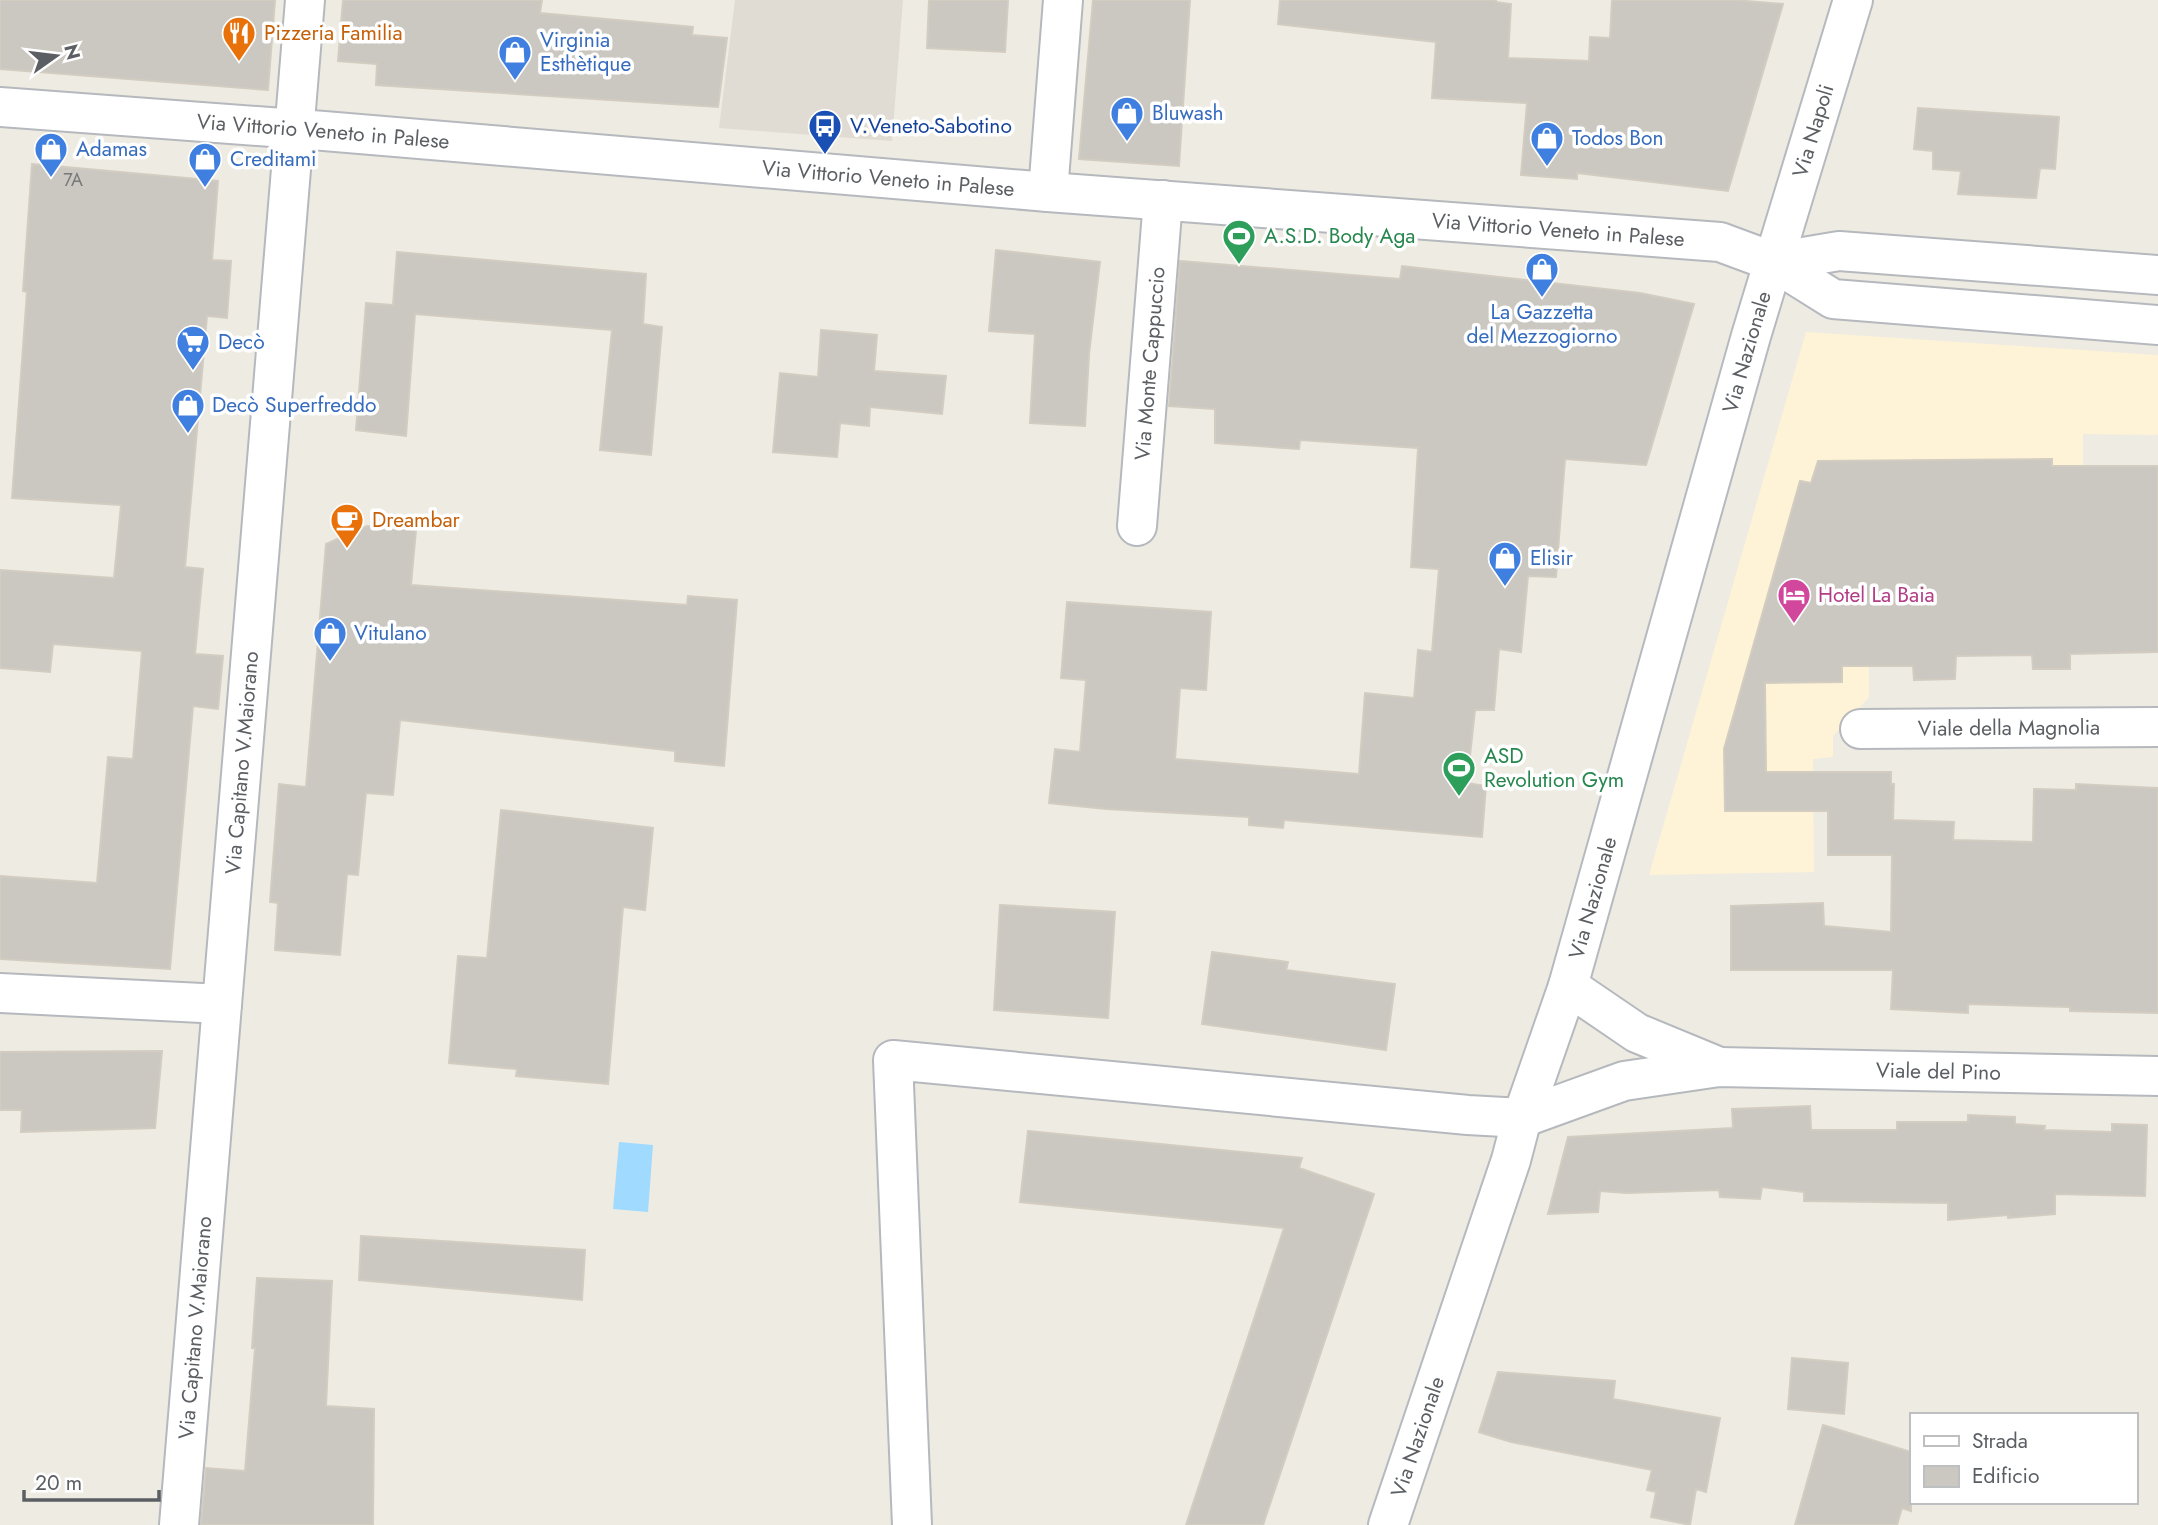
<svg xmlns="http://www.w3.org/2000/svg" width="2158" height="1525" font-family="Jost,sans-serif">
<rect width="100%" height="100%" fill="#eeebe2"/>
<!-- commercial -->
<path fill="#fef3d7" d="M 1806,332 L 2158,355 L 2158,434 L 2157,435 L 2083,434 L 2083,551 L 1868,554 L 1869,697 L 1833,736 L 1833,757 L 1813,759 L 1814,872 L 1649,875 Z"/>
<!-- education -->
<path fill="#e0dcd3" d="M 735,0 L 903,0 L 892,141 L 719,128 Z"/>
<!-- water -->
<path fill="#a1daff" d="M 619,1142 L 653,1145 L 648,1212 L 613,1209 Z"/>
<!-- building -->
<path fill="#cbc7c1" stroke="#d2ccc1" stroke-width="2" d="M 0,0 L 275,0 L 268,90 L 0,69 Z
M 343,0 L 542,0 L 540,13 L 693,27 L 692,35 L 727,38 L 718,107 L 376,85 L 377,64 L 338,61 Z
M 929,0 L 1008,0 L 1005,52 L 927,48 Z
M 1093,0 L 1190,0 L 1179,166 L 1079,159 Z
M 1280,0 L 1496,0 L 1496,2 L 1511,4 L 1508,58 L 1589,61 L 1590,37 L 1610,38 L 1612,0 L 1734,0 L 1783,4 L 1728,191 L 1577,173 L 1577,179 L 1521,175 L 1527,103 L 1432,98 L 1436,42 L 1278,24 Z
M 1918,108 L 2059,117 L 2055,169 L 2040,168 L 2036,198 L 1958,194 L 1961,171 L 1933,169 L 1933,151 L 1914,149 Z
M 32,164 L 218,181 L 212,260 L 231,261 L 227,318 L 207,316 L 185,567 L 203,569 L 195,654 L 223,656 L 218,709 L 193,706 L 170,969 L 0,959 L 0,876 L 97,883 L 108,757 L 133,759 L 142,651 L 53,644 L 50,672 L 0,668 L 0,570 L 114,578 L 121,505 L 12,498 L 27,292 L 23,291 Z
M 996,250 L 1100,262 L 1089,354 L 1085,426 L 1030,423 L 1035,334 L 989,331 Z
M 397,252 L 646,274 L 643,324 L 662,327 L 651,455 L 600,450 L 612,330 L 415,314 L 406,436 L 356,430 L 366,303 L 393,305 Z
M 1180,261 L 1400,279 L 1402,266 L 1640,293 L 1694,304 L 1646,465 L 1565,459 L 1556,577 L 1528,576 L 1521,652 L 1499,649 L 1494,710 L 1475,710 L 1467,783 L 1486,786 L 1482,837 L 1284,820 L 1283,828 L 1249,825 L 1249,817 L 1106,809 L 1049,803 L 1055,749 L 1080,752 L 1086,680 L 1061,678 L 1067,602 L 1211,612 L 1206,690 L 1180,688 L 1175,759 L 1359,774 L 1365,693 L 1414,698 L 1418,650 L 1432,652 L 1439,569 L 1411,567 L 1418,448 L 1300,440 L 1299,449 L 1215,443 L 1215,409 L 1169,406 Z
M 821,330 L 877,335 L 874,371 L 946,376 L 942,414 L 870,407 L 869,426 L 840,423 L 837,457 L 773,452 L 780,373 L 818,377 Z
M 2052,459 L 2052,466 L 2158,466 L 2158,652 L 2070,654 L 2070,669 L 2033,669 L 2032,655 L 1956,656 L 1955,679 L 1914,680 L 1913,666 L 1842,666 L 1842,682 L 1765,683 L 1766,772 L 1891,772 L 1891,784 L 1894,784 L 1893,820 L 1954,822 L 1953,840 L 2033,842 L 2034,789 L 2076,790 L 2076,784 L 2158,788 L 2158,1013 L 2070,1011 L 2070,1007 L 1968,1004 L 1968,1013 L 1891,1009 L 1893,970 L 1731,970 L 1731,906 L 1823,903 L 1824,926 L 1891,932 L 1892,855 L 1828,855 L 1828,811 L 1725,811 L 1724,749 L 1800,481 L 1811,483 L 1818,461 Z
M 367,526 L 416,530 L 411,585 L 687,605 L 688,596 L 737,600 L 724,766 L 675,761 L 675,751 L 400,720 L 393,795 L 366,793 L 358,875 L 347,874 L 340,955 L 275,950 L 278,903 L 270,902 L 279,784 L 306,787 L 326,544 Z
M 501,810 L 653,828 L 645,910 L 623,907 L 608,1084 L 516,1076 L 517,1069 L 449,1063 L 458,956 L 487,958 Z
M 1000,905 L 1115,912 L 1108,1018 L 994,1010 Z
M 1212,952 L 1288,962 L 1286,970 L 1395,984 L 1386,1050 L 1202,1024 Z
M 162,1051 L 155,1128 L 21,1132 L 22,1110 L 0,1110 L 0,1052 Z
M 1810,1106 L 1811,1130 L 1897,1130 L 1897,1122 L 1968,1122 L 1968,1115 L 2015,1117 L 2015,1124 L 2045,1126 L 2044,1130 L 2112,1132 L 2112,1124 L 2147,1125 L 2145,1196 L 2055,1194 L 2055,1214 L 2008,1218 L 2008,1215 L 1948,1220 L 1948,1203 L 1804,1201 L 1804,1192 L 1762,1187 L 1760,1199 L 1720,1197 L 1719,1190 L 1626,1193 L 1600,1191 L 1598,1212 L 1548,1214 L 1568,1137 L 1733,1128 L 1732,1109 Z
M 1028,1131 L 1302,1158 L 1299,1168 L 1374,1194 L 1263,1525 L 1186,1525 L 1284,1228 L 1020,1202 Z
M 361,1236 L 585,1250 L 582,1300 L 359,1280 Z
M 257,1278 L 332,1281 L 326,1406 L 374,1409 L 373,1525 L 201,1525 L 206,1468 L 245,1471 L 255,1348 L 252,1348 Z
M 1792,1358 L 1848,1363 L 1844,1414 L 1788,1409 Z
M 1498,1372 L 1615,1381 L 1613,1399 L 1720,1418 L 1706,1492 L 1696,1489 L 1690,1525 L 1651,1517 L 1656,1492 L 1647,1490 L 1652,1470 L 1511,1442 L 1479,1432 Z
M 1823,1425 L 1911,1452 L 1911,1511 L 1902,1508 L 1897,1525 L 1795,1525 Z"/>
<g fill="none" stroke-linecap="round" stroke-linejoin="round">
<defs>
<g id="street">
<path id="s1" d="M 0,107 L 324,131 L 1048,192 L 1720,242 L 1774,262 L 1833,299 L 2158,325"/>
<path d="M 1048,192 L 1063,0"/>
<path d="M 1774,262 L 1839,251 L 2158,275"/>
<path id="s2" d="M 1137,526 L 1163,200"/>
<path id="s3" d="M 1860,729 L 2158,727"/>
<path d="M 1568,986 L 1637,1033 L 1717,1066"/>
<path d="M 0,993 L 222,1004"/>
<path id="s4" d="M 179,1525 L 305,0"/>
<path id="s5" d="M 912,1525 L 893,1060 L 1468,1115 L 1522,1118 L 1624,1081 L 1719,1067 L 2158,1076"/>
</g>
<g id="secondary">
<path id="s6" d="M 1388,1525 L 1511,1160 L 1522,1118 L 1568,986 L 1751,336 L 1853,0"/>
</g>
</defs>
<!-- street casing -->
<use href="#street" stroke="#b5b9bd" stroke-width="42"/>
<!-- secondary casing -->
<use href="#secondary" stroke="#b6babf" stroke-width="42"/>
<!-- street -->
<use href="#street" stroke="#fff" stroke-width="38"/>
<!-- secondary -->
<use href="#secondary" stroke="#fff" stroke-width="38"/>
</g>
<!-- icons -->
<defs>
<symbol id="restaurant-pin" viewBox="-11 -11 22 30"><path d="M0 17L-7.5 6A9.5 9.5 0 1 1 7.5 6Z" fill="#e8710a" stroke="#fff"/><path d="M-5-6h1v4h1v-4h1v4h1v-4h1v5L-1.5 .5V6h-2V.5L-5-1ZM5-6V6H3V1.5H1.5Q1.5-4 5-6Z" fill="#fff"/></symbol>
<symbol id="shop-pin" viewBox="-11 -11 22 30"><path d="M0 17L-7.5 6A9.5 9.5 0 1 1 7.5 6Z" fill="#3f7fe0" stroke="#fff"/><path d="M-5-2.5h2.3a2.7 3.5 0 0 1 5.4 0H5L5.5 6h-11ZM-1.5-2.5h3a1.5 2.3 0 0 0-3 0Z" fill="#fff"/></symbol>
<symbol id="bus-pin" viewBox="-11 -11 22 30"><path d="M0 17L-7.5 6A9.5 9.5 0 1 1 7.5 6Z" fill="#1a4fb4" stroke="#fff"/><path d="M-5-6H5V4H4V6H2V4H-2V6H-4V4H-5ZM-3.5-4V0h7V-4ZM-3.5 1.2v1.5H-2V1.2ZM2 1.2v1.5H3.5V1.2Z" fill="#fff"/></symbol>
<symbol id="stadium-pin" viewBox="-11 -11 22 30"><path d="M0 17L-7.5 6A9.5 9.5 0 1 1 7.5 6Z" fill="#2e9e5b" stroke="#fff"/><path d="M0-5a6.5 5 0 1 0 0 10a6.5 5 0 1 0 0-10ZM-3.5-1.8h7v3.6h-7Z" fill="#fff"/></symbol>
<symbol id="supermarket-pin" viewBox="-11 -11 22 30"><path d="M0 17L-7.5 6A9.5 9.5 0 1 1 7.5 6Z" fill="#3f7fe0" stroke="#fff"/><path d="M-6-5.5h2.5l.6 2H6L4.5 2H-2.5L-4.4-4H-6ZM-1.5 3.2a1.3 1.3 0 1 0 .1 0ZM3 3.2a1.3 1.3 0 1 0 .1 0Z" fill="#fff"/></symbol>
<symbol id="cafe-pin" viewBox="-11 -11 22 30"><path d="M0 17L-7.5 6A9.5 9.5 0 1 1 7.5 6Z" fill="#e8710a" stroke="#fff"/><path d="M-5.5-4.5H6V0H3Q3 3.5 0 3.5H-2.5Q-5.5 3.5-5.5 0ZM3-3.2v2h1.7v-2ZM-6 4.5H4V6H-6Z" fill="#fff"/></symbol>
<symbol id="hotel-pin" viewBox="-11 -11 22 30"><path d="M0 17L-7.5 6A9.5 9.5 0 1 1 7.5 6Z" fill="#d1479c" stroke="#fff"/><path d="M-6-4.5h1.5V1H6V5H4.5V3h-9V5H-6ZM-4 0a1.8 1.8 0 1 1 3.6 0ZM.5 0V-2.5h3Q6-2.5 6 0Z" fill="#fff"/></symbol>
</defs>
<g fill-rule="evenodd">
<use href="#restaurant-pin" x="220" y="14" width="38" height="52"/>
<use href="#shop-pin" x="496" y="33" width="38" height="52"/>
<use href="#shop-pin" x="1108" y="94" width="38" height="52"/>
<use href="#bus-pin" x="806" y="107" width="38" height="52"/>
<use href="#shop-pin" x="1528" y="119" width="38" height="52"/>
<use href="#shop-pin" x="32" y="130" width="38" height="52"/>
<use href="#shop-pin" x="186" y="140" width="38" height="52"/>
<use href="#stadium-pin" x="1220" y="217" width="38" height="52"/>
<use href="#shop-pin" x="1523" y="250" width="38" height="52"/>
<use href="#supermarket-pin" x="174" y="323" width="38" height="52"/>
<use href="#shop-pin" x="169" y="386" width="38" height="52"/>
<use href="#cafe-pin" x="328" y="501" width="38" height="52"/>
<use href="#shop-pin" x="1486" y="539" width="38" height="52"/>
<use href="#hotel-pin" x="1775" y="576" width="38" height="52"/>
<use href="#shop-pin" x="311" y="614" width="38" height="52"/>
<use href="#stadium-pin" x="1440" y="749" width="38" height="52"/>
</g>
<g text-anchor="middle" stroke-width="7" stroke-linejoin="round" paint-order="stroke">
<!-- number labels -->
<g font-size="18" fill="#77797a">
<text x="73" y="186">7A</text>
</g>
<!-- food labels -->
<g font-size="21" fill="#c56008" stroke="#fff" text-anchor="start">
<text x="264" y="40">Pizzeria Familia</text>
<text x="372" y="527">Dreambar</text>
</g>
<!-- shop labels -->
<g font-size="21" fill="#366cbe" stroke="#fff" text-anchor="start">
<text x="540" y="47">Virginia<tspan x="540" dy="24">Esthètique</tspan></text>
<text x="1152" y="120">Bluwash</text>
<text x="1572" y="145">Todos Bon</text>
<text x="76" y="156">Adamas</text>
<text x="230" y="166">Creditami</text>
<text x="1542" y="319" text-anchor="middle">La Gazzetta<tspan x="1542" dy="24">del Mezzogiorno</tspan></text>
<text x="218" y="349">Decò</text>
<text x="212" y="412">Decò Superfreddo</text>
<text x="1530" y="565">Elisir</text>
<text x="354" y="640">Vitulano</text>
</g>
<!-- transit labels -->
<g font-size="21" fill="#164399" stroke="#fff" text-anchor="start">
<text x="850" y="133">V.Veneto-Sabotino</text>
</g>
<!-- street labels -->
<g font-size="21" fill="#5b5f63" stroke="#fff">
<text dy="7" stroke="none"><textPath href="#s6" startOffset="1458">Via Napoli</textPath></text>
<text dy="7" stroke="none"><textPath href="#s1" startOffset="324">Via Vittorio Veneto in Palese</textPath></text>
<text dy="7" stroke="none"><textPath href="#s1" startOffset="891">Via Vittorio Veneto in Palese</textPath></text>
<text dy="7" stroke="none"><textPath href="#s1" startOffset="1563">Via Vittorio Veneto in Palese</textPath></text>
<text dy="7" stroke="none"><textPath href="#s6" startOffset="1227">Via Nazionale</textPath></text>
<text dy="7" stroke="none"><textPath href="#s2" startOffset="163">Via Monte Cappuccio</textPath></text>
<text dy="7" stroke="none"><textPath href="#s3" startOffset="149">Viale della Magnolia</textPath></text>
<text dy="7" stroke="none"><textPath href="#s4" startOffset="765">Via Capitano V.Maiorano</textPath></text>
<text dy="7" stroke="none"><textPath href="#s6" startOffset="660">Via Nazionale</textPath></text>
<text dy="7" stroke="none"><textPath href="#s5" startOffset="1521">Viale del Pino</textPath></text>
<text dy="7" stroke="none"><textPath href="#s4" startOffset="198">Via Capitano V.Maiorano</textPath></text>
<text dy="7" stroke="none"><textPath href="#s6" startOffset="93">Via Nazionale</textPath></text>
</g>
<!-- leisure labels -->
<g font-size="21" fill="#27864d" stroke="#fff" text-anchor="start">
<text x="1264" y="243">A.S.D. Body Aga</text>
<text x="1484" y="763">ASD<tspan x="1484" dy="24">Revolution Gym</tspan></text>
</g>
<!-- hotel labels -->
<g font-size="21" fill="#b23c85" stroke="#fff" text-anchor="start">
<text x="1818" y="602">Hotel La Baia</text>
</g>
</g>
<!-- legend -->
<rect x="1910" y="1413" width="228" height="91" fill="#ffffff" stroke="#bdbfc1" stroke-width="2"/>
<rect x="1924" y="1436" width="35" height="10" fill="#ffffff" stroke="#bdbfc1" stroke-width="2"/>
<text x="1972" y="1448" font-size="21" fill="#5b5f63">Strada</text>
<rect x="1924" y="1466" width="35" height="21" fill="#cbc7c1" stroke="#bdbfc1" stroke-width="2"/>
<text x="1972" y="1483" font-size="21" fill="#5b5f63">Edificio</text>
<!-- north arrow -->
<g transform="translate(56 56) rotate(76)" stroke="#ffffff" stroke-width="5" paint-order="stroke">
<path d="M0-5L12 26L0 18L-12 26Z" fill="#5b5f63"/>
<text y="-10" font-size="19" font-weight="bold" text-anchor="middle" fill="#5b5f63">N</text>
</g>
<!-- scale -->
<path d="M24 1490v10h135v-10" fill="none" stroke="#5b5f63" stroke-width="3.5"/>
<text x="35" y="1490" font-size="21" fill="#5b5f63" stroke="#ffffff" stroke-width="5" paint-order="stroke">20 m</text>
</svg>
